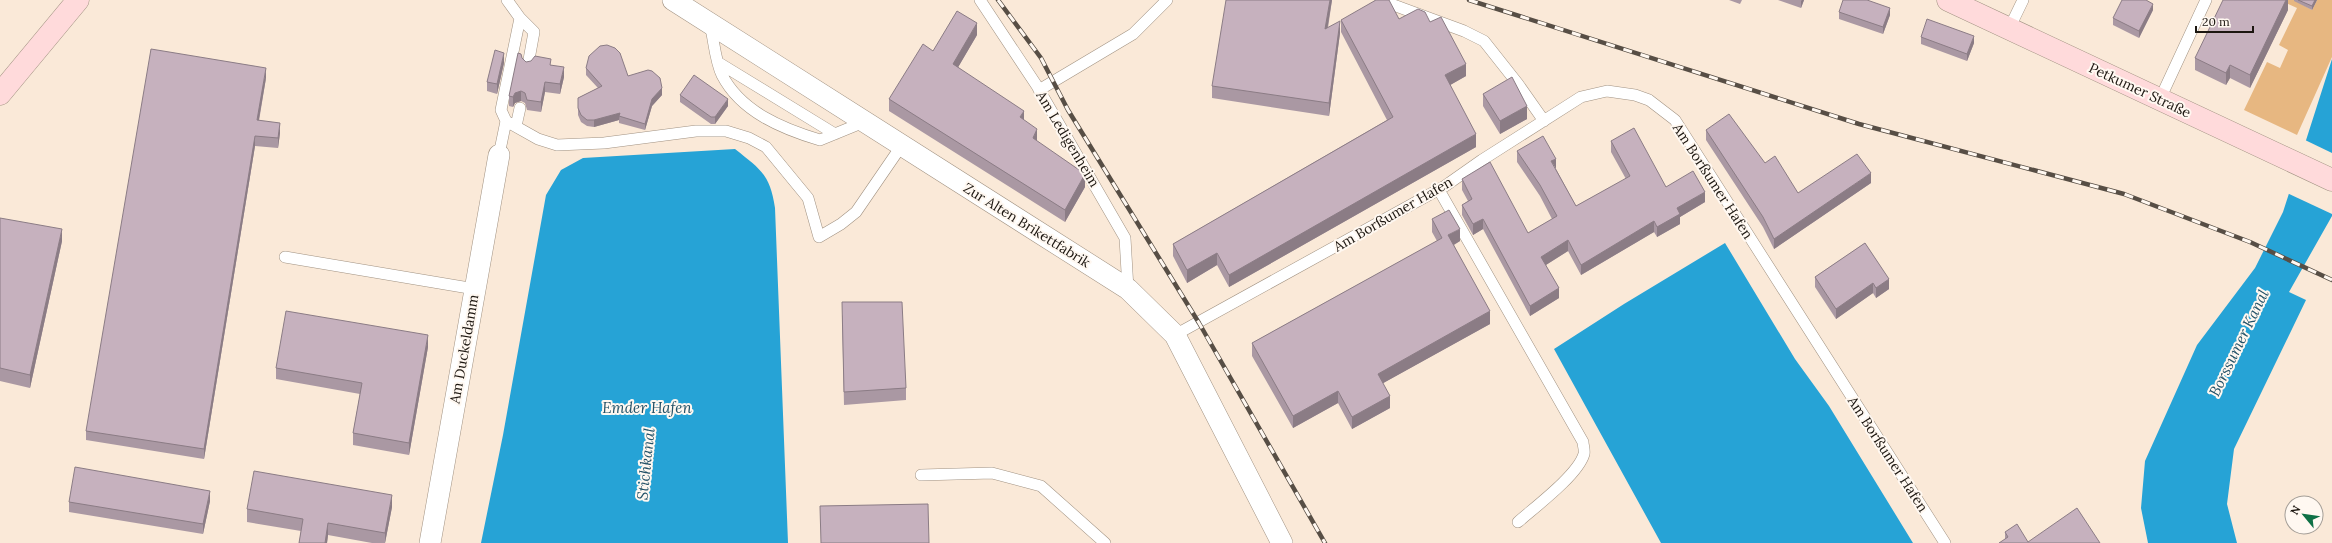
<svg xmlns="http://www.w3.org/2000/svg" width="2332" height="543" font-family="Lora,serif">
<rect width="100%" height="100%" fill="#fae9d8"/>
<!-- green -->
<path fill="#e7b781" d="M 2279,0 L 2294,0 L 2312,10 L 2317,0 L 2332,0 L 2332,57 L 2297,135 L 2244,110 L 2267,62 L 2280,68 L 2288,50 L 2279,45 L 2297,8 Z"/>
<!-- water -->
<path fill="#26a3d6" d="M 2332,59 L 2332,216 L 2289,292 L 2306,300 L 2234,449 L 2227,504 L 2237,543 L 2148,543 L 2141,508 L 2145,461 L 2197,345 L 2255,268 L 2283,212 Z
M 735,149 C 760,169 770,174 775,208 L 788,543 L 481,543 L 503,435 L 546,195 L 561,170 L 583,158 Z
M 1725,243 L 1795,359 L 1829,406 L 1913,543 L 1661,543 L 1554,349 L 1624,304 Z"/>
<!-- pier -->
<path fill="#fae9d8" d="M 2305,140 L 2332,153 L 2332,214 L 2287,193 Z"/>
<g fill="none" stroke-linecap="round" stroke-linejoin="round">
<defs>
<path id="lane" d="M 507,0 L 520,18 L 534,32 L 528,65
M 980,0 L 1037,86 L 1125,238 L 1128,289
M 1380,0 L 1464,31 L 1484,41 L 1518,84 L 1544,121
M 710,24 C 714,40 715,61 722,75 C 741,112 783,129 820,140 L 864,122
M 2009,29 L 2023,0
M 719,63 L 835,134
M 1039,90 L 1133,34 L 1167,0
M 2160,99 L 2206,0
M 506,121 L 538,139 L 557,145 L 604,143 L 696,131 L 726,131 L 749,138 L 766,147 L 808,198 L 819,237 L 841,224 L 856,212 L 902,145
M 516,126 L 520,108
M 499,155 L 506,121 L 501,110 L 520,18
M 1439,190 L 1583,442 C 1583,445 1585,451 1584,454 C 1578,475 1535,507 1518,522
M 285,257 L 475,289
M 1175,335 L 1445,186 L 1482,160 L 1581,97 L 1607,91 L 1635,95 L 1649,100 L 1675,120 L 1945,543
M 921,475 L 992,473 L 1041,486 L 1105,543"/>
<path id="street" d="M 673,0 L 1128,289 L 1175,335 L 1282,543
M 430,543 L 499,155"/>
<path id="secondary" d="M 1948,0 L 2332,180
M 0,94 L 78,0"/>
</defs>
<!-- lane casing -->
<use href="#lane" stroke="#a19282" stroke-width="12"/>
<!-- street casing -->
<use href="#street" stroke="#a19282" stroke-width="22"/>
<!-- secondary casing -->
<use href="#secondary" stroke="#a19282" stroke-width="23"/>
<!-- lane -->
<use href="#lane" stroke="#fff" stroke-width="11"/>
<!-- street -->
<use href="#street" stroke="#fff" stroke-width="21"/>
<!-- secondary -->
<use href="#secondary" stroke="#ffdadb" stroke-width="22"/>
<defs>
<path id="rail" d="M 998,0 L 1041,58 L 1068,110 L 1199,323 L 1325,543
M 1469,0 L 1859,124 L 2124,194 L 2250,242 L 2332,280"/>
</defs>
<!-- rail casing -->
<use href="#rail" stroke="#574e45" stroke-width="4.5"/>
<!-- rail -->
<use href="#rail" stroke="#fff8f1" stroke-width="3" stroke-dasharray="9" stroke-linecap="butt"/>
</g>
<!-- wall -->
<path fill="#aa98a3" d="M 1332,0 L 1328,28 L 1340,33 L 1329,116 L 1212,98 L 1212,86 Z
M 1729,0 L 1742,0 L 1740,4 Z
M 1778,0 L 1804,0 L 1801,8 Z
M 2288,0 L 2288,10 L 2250,88 L 2230,78 L 2226,85 L 2195,70 L 2195,58 Z
M 2294,0 L 2317,0 L 2312,10 L 2294,1 Z
M 2153,10 L 2139,38 L 2113,25 L 2113,18 Z
M 1839,12 L 1890,15 L 1883,34 L 1839,19 Z
M 1399,19 L 1430,22 L 1466,76 L 1450,85 L 1476,147 L 1229,287 L 1217,265 L 1187,283 L 1173,256 L 1173,244 L 1387,120 L 1341,32 L 1341,20 Z
M 977,35 L 958,67 L 1024,120 L 1037,141 L 1085,187 L 1065,222 L 889,111 L 889,99 L 933,51 Z
M 1921,37 L 1974,43 L 1967,61 L 1921,44 Z
M 522,58 L 526,62 L 551,65 L 564,77 L 560,94 L 545,92 L 541,112 L 527,110 L 525,103 L 521,101 L 515,103 L 513,107 L 509,106 L 509,96 Z
M 504,63 L 497,94 L 487,91 L 487,82 Z
M 586,68 L 628,76 L 662,95 L 652,106 L 645,130 L 619,123 L 619,120 L 594,127 L 587,126 L 581,122 L 578,115 L 578,98 L 598,88 L 586,75 Z
M 266,78 L 259,121 L 280,133 L 278,148 L 255,146 L 204,459 L 86,440 L 86,431 Z
M 1483,94 L 1527,119 L 1500,134 L 1483,106 Z
M 680,95 L 728,106 L 715,124 L 711,124 L 680,102 Z
M 1706,130 L 1765,163 L 1798,193 L 1871,183 L 1774,249 L 1763,227 L 1706,140 Z
M 1611,141 L 1666,187 L 1705,202 L 1680,217 L 1680,224 L 1657,237 L 1654,232 L 1581,275 L 1568,251 L 1546,265 L 1559,298 L 1530,316 L 1483,229 L 1473,235 L 1462,215 L 1462,205 L 1468,201 L 1462,190 L 1462,179 L 1528,233 L 1552,219 L 1540,196 L 1517,162 L 1517,151 L 1556,169 L 1576,206 L 1626,179 L 1611,152 Z
M 0,218 L 62,241 L 30,388 L 0,381 Z
M 1432,219 L 1460,241 L 1454,245 L 1490,324 L 1383,383 L 1390,408 L 1352,429 L 1338,403 L 1293,428 L 1252,356 L 1252,343 L 1437,241 L 1432,232 Z
M 1865,243 L 1889,289 L 1876,298 L 1873,293 L 1836,319 L 1815,287 L 1815,277 Z
M 842,315 L 906,388 L 906,400 L 844,405 Z
M 428,347 L 409,455 L 353,445 L 353,433 L 360,394 L 276,379 L 276,368 Z
M 210,501 L 203,534 L 69,512 L 69,502 Z
M 392,507 L 385,543 L 372,543 L 328,535 L 327,543 L 299,543 L 301,531 L 247,522 L 247,509 Z
M 2005,532 L 2028,542 L 1999,543 L 2005,540 Z"/>
<!-- shaded-wall -->
<path fill="#8b7c85" d="M 1330,0 L 1332,0 L 1325,42 L 1325,29 Z
M 1802,0 L 1804,0 L 1801,8 L 1801,1 Z
M 2286,0 L 2288,0 L 2288,10 L 2250,88 L 2250,75 Z
M 2315,0 L 2317,0 L 2312,10 L 2312,6 Z
M 2153,4 L 2153,10 L 2139,38 L 2139,31 Z
M 1890,8 L 1890,15 L 1883,34 L 1883,27 Z
M 1340,21 L 1340,33 L 1329,116 L 1329,103 Z
M 977,23 L 977,35 L 953,76 L 953,64 Z
M 1974,36 L 1974,43 L 1967,61 L 1967,54 Z
M 504,53 L 504,63 L 497,94 L 497,84 Z
M 1466,64 L 1466,76 L 1445,88 L 1445,75 Z
M 2230,65 L 2230,78 L 2226,85 L 2226,73 Z
M 564,67 L 564,77 L 560,94 L 560,84 Z
M 266,68 L 266,78 L 257,130 L 257,120 Z
M 545,82 L 545,92 L 541,112 L 541,102 Z
M 662,88 L 662,95 L 652,106 L 645,130 L 645,124 L 652,99 Z
M 521,91 L 521,101 L 515,103 L 513,107 L 513,97 L 515,93 Z
M 728,99 L 728,106 L 715,124 L 715,117 Z
M 1527,106 L 1527,119 L 1500,134 L 1500,121 Z
M 1024,111 L 1024,123 L 1020,117 Z
M 620,113 L 619,120 L 594,127 L 594,120 Z
M 280,123 L 280,133 L 278,148 L 278,138 Z
M 1037,129 L 1037,141 L 1033,138 Z
M 1476,134 L 1476,147 L 1229,287 L 1229,275 Z
M 255,136 L 255,146 L 204,459 L 204,449 Z
M 1556,159 L 1556,169 L 1551,161 Z
M 1871,173 L 1871,183 L 1774,249 L 1774,239 Z
M 1085,174 L 1085,187 L 1065,222 L 1065,210 Z
M 1705,192 L 1705,202 L 1680,217 L 1680,224 L 1657,237 L 1657,227 L 1677,208 Z
M 1483,219 L 1483,229 L 1473,235 L 1473,224 Z
M 1654,221 L 1654,232 L 1581,275 L 1581,265 Z
M 62,229 L 62,241 L 30,388 L 30,375 Z
M 1460,229 L 1460,241 L 1448,248 L 1448,235 Z
M 1568,240 L 1568,251 L 1541,268 L 1541,257 Z
M 1217,253 L 1217,265 L 1187,283 L 1187,270 Z
M 1889,279 L 1889,289 L 1876,298 L 1876,288 Z
M 1873,283 L 1873,293 L 1836,319 L 1836,309 Z
M 1559,288 L 1559,298 L 1530,316 L 1530,306 Z
M 1490,311 L 1490,324 L 1378,386 L 1378,374 Z
M 428,335 L 428,347 L 409,455 L 409,443 Z
M 1338,391 L 1338,403 L 1293,428 L 1293,416 Z
M 1390,396 L 1390,408 L 1352,429 L 1352,417 Z
M 210,491 L 210,501 L 203,534 L 203,524 Z
M 392,495 L 392,507 L 385,543 L 385,533 Z
M 328,523 L 328,535 L 327,543 L 325,543 Z"/>
<!-- building -->
<path fill="#c6b1be" stroke="#8b7c85" d="M 1226,0 L 1330,0 L 1325,29 L 1340,21 L 1329,103 L 1212,86 Z
M 1376,0 L 1389,0 L 1399,19 L 1418,9 L 1425,12 L 1430,22 L 1441,17 L 1466,64 L 1445,75 L 1476,134 L 1229,275 L 1217,253 L 1187,270 L 1173,244 L 1393,117 L 1341,20 Z
M 1843,0 L 1867,0 L 1890,8 L 1883,27 L 1839,12 Z
M 2122,0 L 2146,0 L 2153,4 L 2139,31 L 2113,18 Z
M 2223,0 L 2286,0 L 2250,75 L 2230,65 L 2226,73 L 2195,58 Z
M 2298,0 L 2315,0 L 2312,6 Z
M 957,11 L 977,23 L 953,64 L 1024,111 L 1020,117 L 1037,129 L 1033,138 L 1085,174 L 1065,210 L 889,99 L 923,44 L 933,51 Z
M 1927,19 L 1974,36 L 1967,54 L 1921,37 Z
M 607,45 L 615,48 L 620,53 L 628,76 L 648,70 L 652,71 L 660,78 L 662,88 L 652,99 L 645,124 L 619,116 L 620,113 L 594,120 L 587,120 L 581,115 L 578,108 L 578,98 L 602,86 L 586,68 L 589,56 L 600,46 Z
M 151,49 L 266,68 L 257,120 L 280,123 L 278,138 L 255,136 L 204,449 L 86,431 Z
M 495,50 L 504,53 L 497,84 L 487,82 Z
M 518,53 L 521,54 L 522,58 L 526,62 L 531,61 L 535,56 L 551,59 L 550,65 L 564,67 L 560,84 L 545,82 L 541,102 L 527,100 L 525,93 L 521,91 L 515,93 L 513,97 L 509,96 Z
M 694,75 L 728,99 L 715,117 L 711,117 L 680,95 Z
M 1512,77 L 1527,106 L 1500,121 L 1483,94 Z
M 1729,114 L 1765,163 L 1775,156 L 1798,193 L 1857,154 L 1871,173 L 1774,239 L 1763,217 L 1706,130 Z
M 1634,128 L 1666,187 L 1693,171 L 1705,192 L 1677,208 L 1680,214 L 1657,227 L 1654,221 L 1581,265 L 1568,240 L 1541,257 L 1559,288 L 1530,306 L 1483,219 L 1473,224 L 1462,205 L 1472,199 L 1462,179 L 1490,162 L 1528,233 L 1557,216 L 1540,185 L 1517,151 L 1543,136 L 1556,159 L 1551,161 L 1576,206 L 1630,176 L 1611,141 Z
M 1449,210 L 1460,229 L 1448,235 L 1490,311 L 1378,374 L 1390,396 L 1352,417 L 1338,391 L 1293,416 L 1252,343 L 1442,238 L 1432,219 Z
M 0,218 L 62,229 L 30,375 L 0,368 Z
M 1865,243 L 1889,279 L 1876,288 L 1873,283 L 1836,309 L 1815,277 Z
M 842,302 L 902,302 L 906,388 L 844,392 Z
M 286,311 L 428,335 L 409,443 L 353,433 L 362,383 L 276,368 Z
M 75,467 L 210,491 L 203,524 L 69,502 Z
M 254,471 L 392,495 L 385,533 L 328,523 L 325,543 L 299,543 L 303,519 L 247,509 Z
M 928,504 L 929,543 L 821,543 L 820,506 Z
M 2077,508 L 2100,543 L 1999,543 L 2008,537 L 2005,532 L 2017,524 L 2028,542 Z"/>
<g text-anchor="middle" stroke-width="4" stroke-linejoin="round" paint-order="stroke">
<!-- street labels -->
<g font-size="14" fill="#1c1610" stroke="#fff8f1">
<text transform="translate(2140 90) rotate(25)" y="5">Petkumer Straße</text>
<text transform="translate(1068 139) rotate(59)" y="5">Am Ledigenheim</text>
<text transform="translate(1713 181) rotate(57)" y="5">Am Borßumer Hafen</text>
<text transform="translate(1393 214) rotate(-30)" y="5">Am Borßumer Hafen</text>
<text transform="translate(1027 225) rotate(32)" y="5">Zur Alten Brikettfabrik</text>
<text transform="translate(464 349) rotate(-80)" y="5">Am Duckeldamm</text>
<text transform="translate(1888 454) rotate(57)" y="5">Am Borßumer Hafen</text>
</g>
<!-- water labels -->
<g font-size="15" font-style="italic" fill="#225167" stroke="#fff8f1">
<text transform="translate(2239 343) rotate(-64)" y="5">Borssumer Kanal</text>
<text x="647" y="413">Emder Hafen</text>
<text transform="translate(646 464) rotate(-84)" y="5">Stichkanal</text>
</g>
</g>
<!-- north arrow -->
<g transform="translate(2304 515) rotate(299)"><circle r="19" fill="#fff8f1" stroke="#a49e97"/>
<path d="M0-3L7 15L0 10L-7 15Z" fill="#0f7045"/>
<text y="-6" font-size="11" font-weight="bold" text-anchor="middle" fill="#1c1610">N</text>
</g>
<!-- scale -->
<path d="M2196 26v6h57v-6" fill="none" stroke="#1c1610" stroke-width="2"/>
<text x="2202" y="26" font-size="12" fill="#1c1610" stroke="#fff8f1" stroke-width="3" paint-order="stroke">20 m</text>
</svg>
